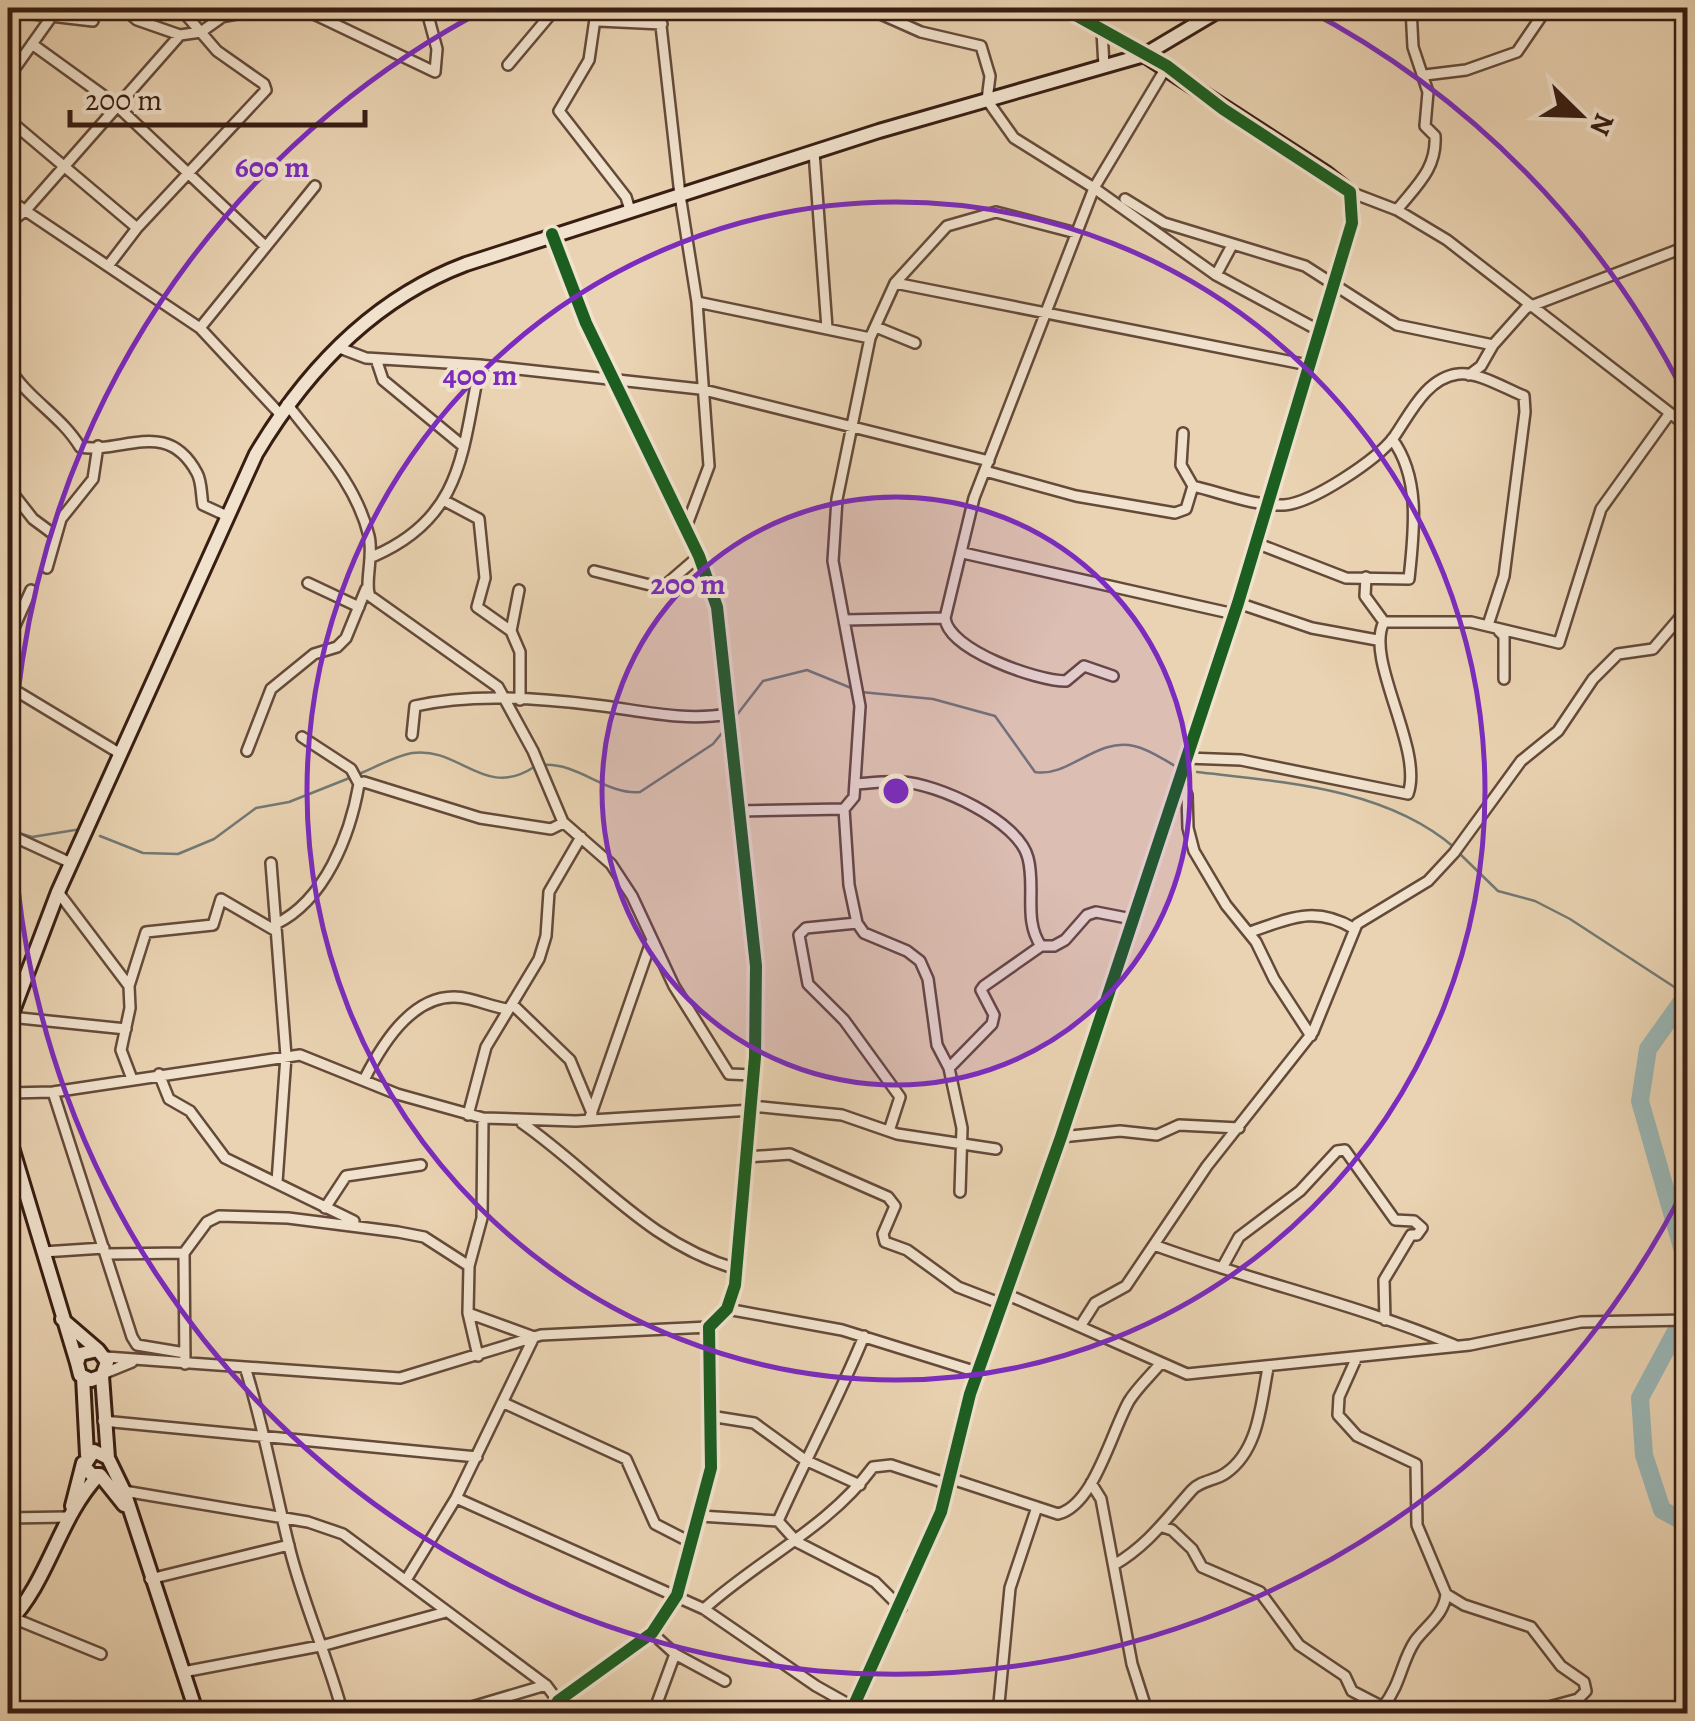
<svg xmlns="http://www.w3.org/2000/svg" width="1695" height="1721" font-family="Alegreya,serif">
<rect width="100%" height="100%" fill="#ead3b2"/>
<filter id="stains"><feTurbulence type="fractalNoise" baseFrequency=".002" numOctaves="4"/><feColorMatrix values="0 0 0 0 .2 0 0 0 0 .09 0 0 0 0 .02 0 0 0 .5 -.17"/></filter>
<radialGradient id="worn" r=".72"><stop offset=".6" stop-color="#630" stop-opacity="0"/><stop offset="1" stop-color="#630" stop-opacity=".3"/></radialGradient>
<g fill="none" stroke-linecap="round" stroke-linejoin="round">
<!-- stream -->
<path stroke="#727974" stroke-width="2.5" d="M 736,716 L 763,681 L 807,670 L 861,692 L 933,699 L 995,716 L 1035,772 C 1068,778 1097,737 1134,746 C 1149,749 1164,760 1177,767
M 542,765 C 579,762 605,795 640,792 L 713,744 L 726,728
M 1197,772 C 1283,782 1386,788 1455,848
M 359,774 C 376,767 395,756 412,753 C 460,746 484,800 534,767
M 12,831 L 32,837 L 81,829
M 100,836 L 143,853 L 178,854 L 214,839 L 256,808 L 289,802 L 352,777
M 1460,854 L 1498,891 L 1535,901 L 1570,919 L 1685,994"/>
<!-- river -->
<path stroke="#9ab6b5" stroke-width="18" d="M 1688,993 L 1648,1049 L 1640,1101 L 1687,1265 L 1683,1318 L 1640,1398 L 1644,1455 L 1662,1510 L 1688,1524"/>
<defs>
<path id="street" d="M 123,8 L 137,20 L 180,35 L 201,32 L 222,17 L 268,8
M 301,8 L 435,72 L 437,49 L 426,8
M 591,8 L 599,21 L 662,24
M 659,8 L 680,195 L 697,302 L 709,466 L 685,530
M 867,8 L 921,32 L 981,46 L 990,76 L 987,100 L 1014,138 L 1094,188 L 1216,275 L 1318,330
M 1063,8 L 1144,55
M 8,11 L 93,21
M 595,19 L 589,60 L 559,111 L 626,197 L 630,210
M 1102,31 L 1104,66
M 32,44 L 115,104 L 264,245
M 508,65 L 556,8
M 1425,75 L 1466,70 L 1517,52 L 1547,8
M 8,78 L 52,16
M 8,119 L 137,228
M 814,152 L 827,328
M 1350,192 L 1397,210 L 1447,240 L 1688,427
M 8,199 L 200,328 L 280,414
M 1125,199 L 1164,223 L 1305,266 L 1397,325 L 1493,345
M 1397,210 C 1416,186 1437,169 1435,136 L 1425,126 L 1428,92 L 1413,47 L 1411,8
M 8,224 L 25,211 L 180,35
M 108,266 L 137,228 L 266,90 L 264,84 L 217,51 L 180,8
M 1216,275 L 1231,247
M 895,283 L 1308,365
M 697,302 L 870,338
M 876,327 L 915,343
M 200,328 L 315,186
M 337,347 L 366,358 L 480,365 L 700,389 L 989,461
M 376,359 L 383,380 L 463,446
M 8,366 C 27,399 61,415 80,447 C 123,454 167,417 197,473 C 202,482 201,495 203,505 L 227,516
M 1469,375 L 1481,366 L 1493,345 L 1526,308 L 1688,246
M 287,404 C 319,446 356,483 369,536 C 374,556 364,584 370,596 L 498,687 L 533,751 L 563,822 L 611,864 L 632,896 L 674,986 L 729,1074 L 754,1075
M 1183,433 L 1181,465 L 1193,486 C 1222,493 1254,506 1284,505 C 1312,503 1377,460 1394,437 C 1410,414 1426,378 1458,374 C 1477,371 1506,389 1524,396 L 1525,412 L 1504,576 L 1488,625
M 985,471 L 1076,496 L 1175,513 L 1186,509 L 1193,486
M 8,487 L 33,519 L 56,536
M 445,501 L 479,519 L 485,578 L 477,607 L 511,631
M 1256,543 L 1346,578 L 1409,579 C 1414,532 1421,478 1392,439
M 963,553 L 1234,614
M 374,556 C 464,517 462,450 480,365
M 47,568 L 61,519 L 93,479 L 98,446
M 594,571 L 662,588 L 699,556
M 1366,577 L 1365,596 L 1384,622 L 1471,622 L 1559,643 L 1601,509 L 1670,413
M 308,583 L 359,607
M 519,590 L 511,631 L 520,652 L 520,700
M 1238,603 L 1312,628 L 1377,640
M 844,620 L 945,618
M 1499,631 L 1504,636 L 1504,679
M 8,641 L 31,590
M 1113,676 L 1084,666 L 1066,681 C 1037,681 948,650 945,618 L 974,498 L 1094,188 L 1167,66
M 8,686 L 119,753
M 412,735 L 415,706 C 472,693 538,698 595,705 C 639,710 683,722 728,714
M 302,737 L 351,769 L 359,784
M 247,751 L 271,689 L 314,654 L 337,647 L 346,638 L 366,589
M 1186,758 L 1241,760 L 1408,794 C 1424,749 1364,659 1384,622
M 1180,780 L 1187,795 L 1188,828 L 1194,851 L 1226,905 L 1256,942 L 1274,979 L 1311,1036
M 855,784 C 870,783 886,781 901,782 C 937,783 1019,821 1028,858 C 1036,888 1023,920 1041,946
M 739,811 L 844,809
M 8,834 L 71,863
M 271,863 L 286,1056 L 277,1182
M 58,892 L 129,986 L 130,1008 L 121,1050 L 132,1079
M 857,923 L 806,928 L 799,935 L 808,984 L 844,1020 L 900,1097 L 889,1131
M 276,924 C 325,900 350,836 359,784 L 364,782 L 480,818 L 551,829 L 563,823
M 1250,932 C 1289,919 1314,905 1353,928
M 129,986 L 146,932 L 213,925 L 221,899 L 276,931
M 512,1004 L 570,1060 L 592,1113
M 10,1017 L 126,1029
M 949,1068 L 992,1024 L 994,1015 L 981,990 L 984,986 L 1041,946 L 1054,946 L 1065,940 L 1087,915 L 1096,912 L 1132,919
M 159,1074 L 169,1099 L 190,1111 L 225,1158 L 354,1221
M 364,1080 C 383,1042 417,986 469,999 C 482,1002 494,1007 507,1009
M 53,1092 L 132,1337 L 137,1345 L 185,1353
M 8,1093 L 53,1092 L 300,1055 L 397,1094 L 483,1118 L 576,1121 L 752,1110
M 752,1106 L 842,1115 L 897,1134 L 996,1149
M 468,1115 L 486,1047 L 539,959 L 546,936 L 549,892 L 581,837
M 589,1120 L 651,942
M 522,1123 C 595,1174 648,1244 737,1269
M 1061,1137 L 1120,1131 L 1157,1135 L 1179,1125 L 1239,1128
M 747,1157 L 790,1154 L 888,1197 L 895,1206 L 883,1234 L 885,1242 L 907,1250 L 958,1287 L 1002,1304
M 960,1192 L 962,1128 L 949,1068 L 937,1045 L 928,979 L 920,961 L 907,951 L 864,933 L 857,923 L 849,885 L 844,809 L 854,797 L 860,706 L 833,561 L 837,499 L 870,338 L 895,283 L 947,226 L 996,212 L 1076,233
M 325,1208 L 346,1176 L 421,1165
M 1154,1245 C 1254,1282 1357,1304 1454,1345
M 43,1252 L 104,1248
M 106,1254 L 184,1253
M 1222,1268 L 1239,1237 L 1300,1191 L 1337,1151 L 1345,1150 L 1395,1220 L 1414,1221 L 1422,1228 L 1417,1235 L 1411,1235 L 1384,1280 L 1385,1320
M 1006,1294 L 1187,1374 L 1470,1345 L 1581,1322 L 1688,1320
M 727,1309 L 842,1330 L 977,1372
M 1081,1325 L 1095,1303 L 1126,1286 L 1207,1166 L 1313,1032 L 1357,924 L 1428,881 L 1454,853 L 1521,761 L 1558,731 L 1593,679 L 1618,654 L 1653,649 L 1688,608
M 478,1356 L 468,1313 L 469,1266 L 482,1218 L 483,1118
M 106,1357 L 400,1378 L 541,1335 L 709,1327
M 185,1364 L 184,1253 L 207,1222 L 219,1216 L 288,1218 L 398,1232 L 424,1237 L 469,1266
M 245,1367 C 264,1427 274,1486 289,1546 C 302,1601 328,1657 343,1714
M 105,1373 L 132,1362
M 504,1403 L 626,1459 L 655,1524 L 692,1543
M 710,1416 L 754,1423 L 805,1460 L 860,1485
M 103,1421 L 477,1457
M 949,1478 L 1058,1514 C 1094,1505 1111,1433 1129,1401 C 1137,1388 1150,1376 1160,1364
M 1091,1483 L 1101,1499 L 1132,1664 L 1148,1714
M 124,1491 L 308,1522 L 343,1534 L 546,1685 L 558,1701 L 590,1714
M 456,1498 L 704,1609 L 816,1686 L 866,1714
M 700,1516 L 778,1521 L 797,1542 L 875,1582 L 901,1608
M 8,1518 L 67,1517
M 778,1521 C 806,1458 838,1400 864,1336
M 1163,1527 L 1172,1530 L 1192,1549 L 1202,1567 L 1260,1592 L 1299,1645 L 1345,1676 L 1352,1691 L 1383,1707 C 1402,1682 1401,1662 1415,1641 C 1427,1625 1444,1615 1446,1594 L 1417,1525 L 1416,1464 L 1357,1436 L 1338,1415 L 1339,1397 L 1356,1359
M 1114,1565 C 1148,1545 1166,1519 1192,1490 C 1201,1480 1215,1481 1226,1473 C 1259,1450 1261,1403 1268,1368
M 150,1579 L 289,1545
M 406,1580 L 456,1498 L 534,1337 L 468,1313
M 1446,1594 L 1464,1605 L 1531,1627 L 1561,1666 L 1584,1682 L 1586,1691 L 1578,1699 L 1523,1714
M 704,1609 C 759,1559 828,1528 873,1467 L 891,1465 L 948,1484
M 13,1618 L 101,1654
M 652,1633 L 675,1654 L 725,1681
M 183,1672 L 325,1645 L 446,1612
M 448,1714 L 546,1685
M 552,1714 L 558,1701 L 652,1633 L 677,1595 L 711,1468 L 709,1327 L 727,1309 L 735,1285 L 755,1057 L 756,966 L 717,607 L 699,556 L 586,323 L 552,234
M 653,1714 L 675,1654
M 998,1714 L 1010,1588 L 1037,1507"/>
<path id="secondary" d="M 8,1024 L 58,892 L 256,454 C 306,370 373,299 466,264 L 879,131 L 1144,55 L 1223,8
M 8,1134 L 77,1363
M 62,1319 L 98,1350
M 102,1376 L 91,1380 L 80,1375 L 77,1363 L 80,1354 L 98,1350 L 107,1362 L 102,1376 L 108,1458
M 83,1377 L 87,1455
M 108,1458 L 94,1451 L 84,1466 L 92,1475 L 100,1475 L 124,1505
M 109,1460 L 124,1491 L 197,1714
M 72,1506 L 83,1463
M 8,1623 C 49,1581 58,1519 98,1476
M 850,1714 L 941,1512 L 970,1394 L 1061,1137 L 1238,603 L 1352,223 L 1350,192 L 1326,173 L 1144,55"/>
</defs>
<!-- street casing -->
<use href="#street" stroke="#644a3a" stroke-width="14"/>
<!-- secondary casing -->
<use href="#secondary" stroke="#371d12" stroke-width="18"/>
<!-- street -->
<use href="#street" stroke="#f1e2cd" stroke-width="9"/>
<!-- secondary -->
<use href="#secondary" stroke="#f1e2cd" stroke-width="12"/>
<defs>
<path id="cycleway" d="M 552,1714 L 558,1701 L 652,1633 L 677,1595 L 711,1468 L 709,1327 L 727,1309 L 735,1285 L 755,1057 L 756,966 L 717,607 L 699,556 L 586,323 L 552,234
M 850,1714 L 941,1512 L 970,1394 L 1061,1137 L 1238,603 L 1352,223 L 1350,192 L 1223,109 L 1167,66 L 1063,8"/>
</defs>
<!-- cycleway casing -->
<use href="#cycleway" stroke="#f1e2cd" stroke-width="19"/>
<!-- cycleway -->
<use href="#cycleway" stroke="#1b5e20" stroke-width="12"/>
</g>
<!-- distance rings -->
<circle cx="896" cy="791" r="294" fill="#7b2cbf" fill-opacity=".12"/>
<g fill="none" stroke="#7b2cbf" stroke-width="5">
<circle cx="896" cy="791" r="294"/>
<circle cx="896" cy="791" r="589"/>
<path d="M1686 1185A883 883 0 1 1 488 8M1304 8A883 883 0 0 1 1686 397"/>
</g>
<circle cx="896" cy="791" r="15" fill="#7b2cbf" stroke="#f1e2cd" stroke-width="5"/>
<g font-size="30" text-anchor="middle" font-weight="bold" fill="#7b2cbf" stroke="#f1e2cd" stroke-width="8" stroke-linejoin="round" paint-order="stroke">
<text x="272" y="177">600 m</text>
<text x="480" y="385">400 m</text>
<text x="688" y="594">200 m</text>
</g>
<!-- margin -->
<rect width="1695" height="1721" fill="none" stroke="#ead3b2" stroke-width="40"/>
<rect x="10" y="10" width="1675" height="1701" fill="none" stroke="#371d12" stroke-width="5"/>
<rect x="20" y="20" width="1655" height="1681" fill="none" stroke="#371d12" stroke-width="2.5"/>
<!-- north arrow -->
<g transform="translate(1580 115) rotate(113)" stroke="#f1e2cd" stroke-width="8" paint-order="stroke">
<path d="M0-8L18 38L0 25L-18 38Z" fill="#371d12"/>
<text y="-15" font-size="28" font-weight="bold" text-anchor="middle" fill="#371d12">N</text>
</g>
<!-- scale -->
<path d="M70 110v15h295v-15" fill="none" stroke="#371d12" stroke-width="5"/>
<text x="85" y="110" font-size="30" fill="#371d12" stroke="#f1e2cd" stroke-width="8" paint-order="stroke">200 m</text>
<rect width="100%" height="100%" filter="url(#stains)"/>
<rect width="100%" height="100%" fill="url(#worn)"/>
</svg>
